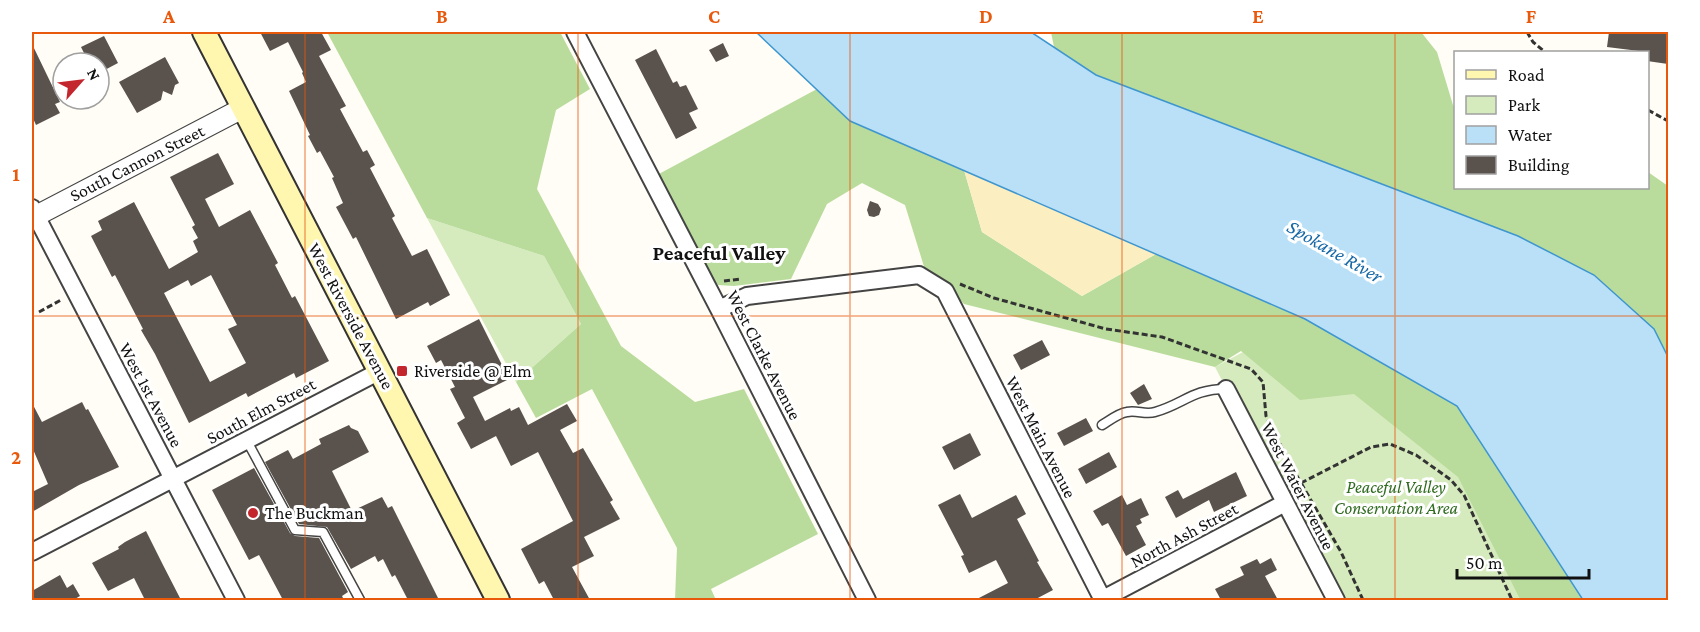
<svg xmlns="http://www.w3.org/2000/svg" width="1700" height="632" font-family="'Crimson Pro',serif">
<rect width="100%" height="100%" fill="#fffdf5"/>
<!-- green -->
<path fill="#d5ebbd" d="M 427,218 L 544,256 L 581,324 L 516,382 Z
M 1305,319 L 1457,406 L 1583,600 L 1336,600 L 1215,367 Z"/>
<!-- forest -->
<path fill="#b9dc9c" d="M 327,32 L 560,32 L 590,89 L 556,110 L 537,189 L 621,346 L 695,402 L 744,389 L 818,534 L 711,589 L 716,600 L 675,600 L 677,548 L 592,389 L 536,418 L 516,382 L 581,324 L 544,256 L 427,218 Z
M 1051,32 L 1421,32 L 1437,52 L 1453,105 L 1455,107 L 1456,188 L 1648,188 L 1648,172 L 1668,186 L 1668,357 L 1654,329 L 1518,236 L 1096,75 L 1054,47 Z
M 817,89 L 851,121 L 964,170 L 982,232 L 1082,296 L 1156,254 L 1305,319 L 1457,406 L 1582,600 L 1520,599 L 1458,477 L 1354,394 L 1300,400 L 1241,351 L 1215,367 L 964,304 L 948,287 L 926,273 L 905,205 L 862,183 L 827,204 L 791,279 L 734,286 L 718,285 L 708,274 L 657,175 Z"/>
<!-- sand -->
<path fill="#fbeec1" d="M 964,170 L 1156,254 L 1082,296 L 982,232 Z"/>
<!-- water -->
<path fill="#b9e0f7" stroke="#3f96cf" stroke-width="1.5" d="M 756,32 L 1031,32 L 1096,75 L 1518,236 L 1594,275 L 1654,329 L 1668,357 L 1668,600 L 1583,600 L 1457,406 L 1305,319 L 850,121 Z"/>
<!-- building -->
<path fill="#5a524d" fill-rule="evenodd" d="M 260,32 L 321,32 L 331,50 L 319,56 L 346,106 L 340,109 L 363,152 L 367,150 L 375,165 L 370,168 L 395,216 L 392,218 L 412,256 L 427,249 L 450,295 L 430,306 L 428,302 L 396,319 L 356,237 L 353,239 L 336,207 L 343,203 L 332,178 L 334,177 L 320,151 L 317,153 L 308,136 L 310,135 L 289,91 L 306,82 L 302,73 L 303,72 L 288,42 L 270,51 Z
M 1609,32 L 1668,32 L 1668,64 L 1647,61 L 1647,52 L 1607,47 Z
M 104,36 L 118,63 L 99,73 L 99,63 L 89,63 L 81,47 Z
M 723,43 L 729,56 L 716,62 L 709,50 Z
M 32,44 L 60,102 L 55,104 L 60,113 L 36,125 L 32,116 Z
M 656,49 L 673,83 L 677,81 L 680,87 L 686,85 L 698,109 L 689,113 L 697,128 L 676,139 L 635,60 Z
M 165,57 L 179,83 L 175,85 L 172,95 L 163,91 L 161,100 L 137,113 L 119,82 Z
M 218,153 L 234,184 L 205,199 L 219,227 L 250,210 L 278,263 L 275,265 L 292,298 L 295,296 L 329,361 L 296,378 L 294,373 L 248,397 L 246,393 L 189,423 L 155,354 L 141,330 L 143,329 L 115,275 L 112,277 L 91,236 L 102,230 L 98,221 L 134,202 L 169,269 L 198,252 L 193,241 L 198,238 L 192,227 L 195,225 L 170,177 ZM 211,275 L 237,325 L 228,329 L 246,363 L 210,382 L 164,293 L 188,280 L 191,286 Z
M 870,201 L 878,204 L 881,209 L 879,215 L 874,217 L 869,216 L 867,210 Z
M 479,319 L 509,379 L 473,397 L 485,421 L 510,408 L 511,411 L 519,407 L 528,425 L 567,404 L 577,421 L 560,430 L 573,453 L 583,448 L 613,500 L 610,502 L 620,519 L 584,537 L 594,556 L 572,567 L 590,600 L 554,600 L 544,581 L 539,584 L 521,549 L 573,521 L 538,452 L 511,466 L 496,436 L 471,449 L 457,423 L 465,418 L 450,389 L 455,387 L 441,360 L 436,363 L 427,346 Z
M 1042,340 L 1050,355 L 1021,370 L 1013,355 Z
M 1144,384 L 1152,399 L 1138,405 L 1130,393 Z
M 82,402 L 86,410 L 88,409 L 119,467 L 79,485 L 32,512 L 32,492 L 48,484 L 32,447 L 32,403 L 42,422 Z
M 1086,418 L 1093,431 L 1064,446 L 1057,433 Z
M 349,425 L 351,428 L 358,431 L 369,452 L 332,471 L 352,511 L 382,497 L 388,508 L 392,506 L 439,600 L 408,600 L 395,575 L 392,577 L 383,559 L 378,562 L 375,556 L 351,569 L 327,527 L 299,524 L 265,462 L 288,450 L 293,459 L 321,444 L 319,439 Z
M 970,433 L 981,455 L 954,470 L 942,447 Z
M 1109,452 L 1117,467 L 1086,484 L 1078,469 Z
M 254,468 L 290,533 L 295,536 L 319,538 L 348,592 L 342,596 L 344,600 L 283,600 L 259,555 L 249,560 L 212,490 Z
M 1236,472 L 1247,496 L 1214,512 L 1209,500 L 1176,518 L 1165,497 L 1178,490 L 1183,499 Z
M 960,494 L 972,518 L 1016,495 L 1026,514 L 1017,519 L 1039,561 L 1037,562 L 1053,590 L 1034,600 L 975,600 L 1008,583 L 996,560 L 969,573 L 961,556 L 964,555 L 938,505 Z
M 1122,495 L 1127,505 L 1141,498 L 1149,515 L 1140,519 L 1142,523 L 1136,526 L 1146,545 L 1126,556 L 1108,523 L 1102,526 L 1093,511 Z
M 146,531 L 163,565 L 181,600 L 145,600 L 134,578 L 108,591 L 92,563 L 119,549 L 118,547 L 125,542 Z
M 1271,558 L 1277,570 L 1265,576 L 1278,600 L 1221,600 L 1215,589 L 1244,575 L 1240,567 L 1257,559 L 1260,564 Z
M 60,575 L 67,588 L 73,584 L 80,596 L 73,600 L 32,600 L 32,591 Z"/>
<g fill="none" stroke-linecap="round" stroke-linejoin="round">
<defs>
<path id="service" d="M 1102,425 C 1110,420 1119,413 1127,412 C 1137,410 1146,415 1155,412 C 1184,404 1192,389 1226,389
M 247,441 L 295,530 L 323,532 L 360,600"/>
<path id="minor" d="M 575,32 L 719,309 L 867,600
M 32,208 L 236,600
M 719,309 L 747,296 L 919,275 L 945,291 L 1103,600
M 1226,389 L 1336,600
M 32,552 L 380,371
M 1101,600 L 1285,503"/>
<path id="tertiary" d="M 32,218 L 243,108"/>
<path id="secondary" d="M 204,32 L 498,600"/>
</defs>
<!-- service casing -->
<use href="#service" stroke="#444" stroke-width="11"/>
<!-- minor casing -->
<use href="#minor" stroke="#444" stroke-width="20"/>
<!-- tertiary casing -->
<use href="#tertiary" stroke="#444" stroke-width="22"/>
<!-- secondary casing -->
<use href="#secondary" stroke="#333" stroke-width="26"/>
<!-- path -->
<path stroke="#333" stroke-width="3" stroke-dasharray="6 3" stroke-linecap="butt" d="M 1527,32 L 1533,42 L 1545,52
M 1648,110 L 1668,121
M 724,281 L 741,279
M 960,284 L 994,298 L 1106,329 L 1162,337 L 1251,369 L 1263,382 L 1266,416 L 1290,464 L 1341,552 L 1363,600
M 39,312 L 61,300
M 1301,483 L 1371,447 L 1390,444 L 1416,455 L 1451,480 L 1464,495 L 1512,600"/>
<!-- service -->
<use href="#service" stroke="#fff" stroke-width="8"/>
<!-- minor -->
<use href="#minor" stroke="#fff" stroke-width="16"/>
<!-- tertiary -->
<use href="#tertiary" stroke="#fff" stroke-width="20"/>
<!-- secondary -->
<use href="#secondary" stroke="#fff6b0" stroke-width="22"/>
</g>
<!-- grid -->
<path fill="none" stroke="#e8590c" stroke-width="1.5" stroke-opacity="0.55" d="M 305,32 L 305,600M 578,32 L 578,600M 850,32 L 850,600M 1122,32 L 1122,600M 1395,32 L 1395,600M 32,316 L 1668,316"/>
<!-- markers -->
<g fill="#c4262e" stroke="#fff" stroke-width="2">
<rect x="396" y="365" width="12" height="12" rx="3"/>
<circle cx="253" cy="513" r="6"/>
</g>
<g text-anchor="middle" stroke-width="6" stroke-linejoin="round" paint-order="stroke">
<!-- street labels -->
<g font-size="18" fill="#111" stroke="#fff">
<text transform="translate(137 163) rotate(-27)" y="6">South Cannon Street</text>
<text transform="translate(351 316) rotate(62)" y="6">West Riverside Avenue</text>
<text transform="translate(764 355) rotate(63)" y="6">West Clarke Avenue</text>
<text transform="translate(151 395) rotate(62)" y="6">West 1st Avenue</text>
<text transform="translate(261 411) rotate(-28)" y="6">South Elm Street</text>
<text transform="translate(1041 437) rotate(63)" y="6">West Main Avenue</text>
<text transform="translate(1298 486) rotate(63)" y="6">West Water Avenue</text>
<text transform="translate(1184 535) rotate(-28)" y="6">North Ash Street</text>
</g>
<!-- poi labels -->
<g font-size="18" fill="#111" stroke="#fff" text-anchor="start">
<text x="414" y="377">Riverside @ Elm</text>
<text x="265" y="519">The Buckman</text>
</g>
<!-- park labels -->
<g font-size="18" font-style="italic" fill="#2f6b1f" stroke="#fff">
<text x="1396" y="493">Peaceful Valley<tspan x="1396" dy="21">Conservation Area</tspan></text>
</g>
<!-- water labels -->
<g font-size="20" font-style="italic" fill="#1768a6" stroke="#fff">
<text transform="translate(1335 251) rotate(30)" y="7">Spokane River</text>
</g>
<!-- quarter labels -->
<g font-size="21" font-weight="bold" fill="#111" stroke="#fff">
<text x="719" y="260">Peaceful Valley</text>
</g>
</g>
<!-- border -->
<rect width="1700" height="632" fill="none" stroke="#ffffff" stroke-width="66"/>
<!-- legend -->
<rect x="1454" y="51" width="195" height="138" fill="#ffffff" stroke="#a0a0a0" stroke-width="1.5"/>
<rect x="1466" y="70" width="30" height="9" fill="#fff6b0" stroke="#a0a0a0" stroke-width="1.5"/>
<text x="1508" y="81" font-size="18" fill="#111111">Road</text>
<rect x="1466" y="96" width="30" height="18" fill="#d5ebbd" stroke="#a0a0a0" stroke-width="1.5"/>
<text x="1508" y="111" font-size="18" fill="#111111">Park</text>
<rect x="1466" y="126" width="30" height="18" fill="#b9e0f7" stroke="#a0a0a0" stroke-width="1.5"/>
<text x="1508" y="141" font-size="18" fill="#111111">Water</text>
<rect x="1466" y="156" width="30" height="18" fill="#5a524d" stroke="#a0a0a0" stroke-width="1.5"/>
<text x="1508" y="171" font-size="18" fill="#111111">Building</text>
<!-- north arrow -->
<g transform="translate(81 81) rotate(62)"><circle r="28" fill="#ffffff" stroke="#a0a0a0" stroke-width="1.5"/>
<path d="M0-4.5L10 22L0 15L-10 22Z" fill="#c4262e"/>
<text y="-9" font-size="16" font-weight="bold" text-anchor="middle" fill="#111111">N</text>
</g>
<!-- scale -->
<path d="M1457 569v9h132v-9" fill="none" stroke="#111111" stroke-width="3"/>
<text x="1466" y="569" font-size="18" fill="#111111" stroke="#ffffff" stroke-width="4.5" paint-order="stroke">50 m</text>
<rect x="33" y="33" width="1634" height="566" fill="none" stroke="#e8590c" stroke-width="2"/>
<g font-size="20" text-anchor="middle" font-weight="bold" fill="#e8590c">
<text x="169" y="23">A</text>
<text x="442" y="23">B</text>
<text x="714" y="23">C</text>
<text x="986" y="23">D</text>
<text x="1258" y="23">E</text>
<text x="1531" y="23">F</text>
<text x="16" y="181">1</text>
<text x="16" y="464">2</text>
</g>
</svg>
